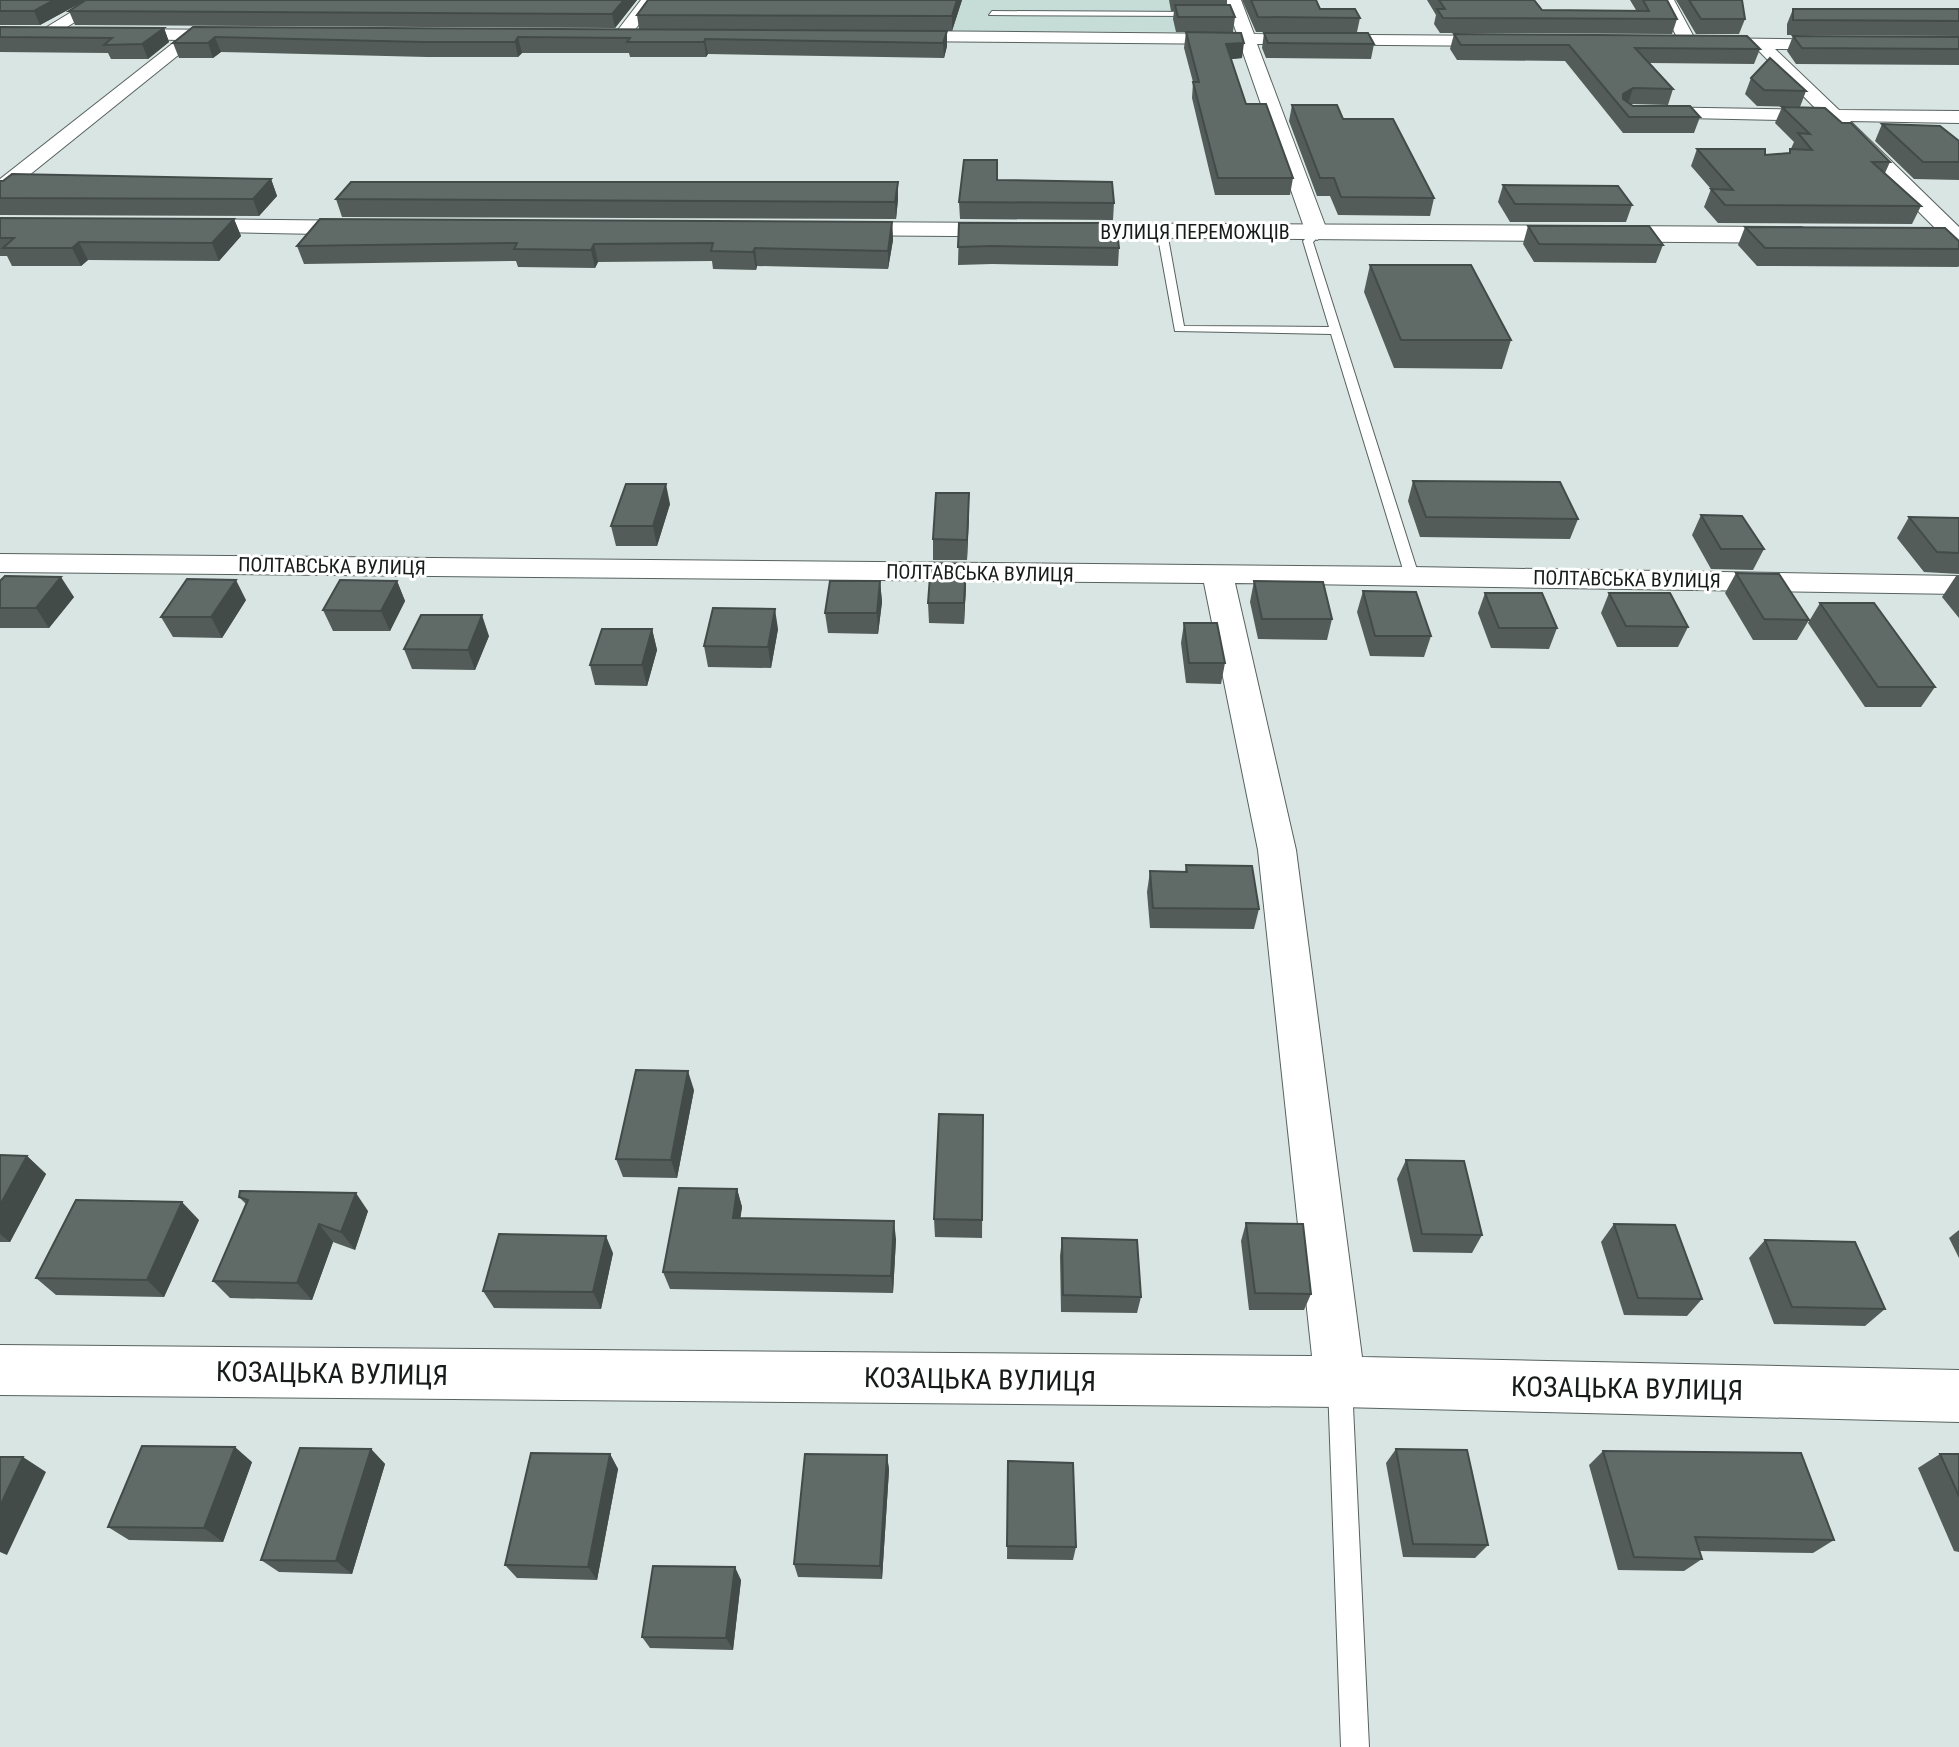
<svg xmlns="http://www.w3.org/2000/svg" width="1959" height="1747" font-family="'Roboto Condensed',sans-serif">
<rect width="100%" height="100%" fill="#d8e5e2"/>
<!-- built -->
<path fill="#c6dcd6" d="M 921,0 L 1202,0 L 1215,32 L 951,31 L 954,2 Z"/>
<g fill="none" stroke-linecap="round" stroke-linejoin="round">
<defs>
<path id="service" d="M 992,11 L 1195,12 L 1199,14 L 1195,16 L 989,15 Z
M 1162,229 L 1167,232 L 1184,326 L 1329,327 L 1303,241 L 1313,231 L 1321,231 L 1322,233 L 1313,242 L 1419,576 L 1417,579 L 1407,579 L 1405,576 L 1331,334 L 1175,331 L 1157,232 Z
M 1340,1373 L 1349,1376 L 1352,1385 L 1369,1747 L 1341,1747 L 1328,1385 L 1331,1376 Z"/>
<path id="minor" d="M 91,0 L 110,0 L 51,37 L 39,37 L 37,33 Z
M 641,0 L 657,0 L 628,39 L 616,39 L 614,35 Z
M 1225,0 L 1241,0 L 1254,34 L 1505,36 L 1513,41 L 1505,46 L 1257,44 L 1328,233 L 1317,240 L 1306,233 L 1240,44 L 895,41 L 887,36 L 895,31 L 1237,34 Z
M 1658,0 L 1674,0 L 1696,41 L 1703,38 L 1847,40 L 1849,44 L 1841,49 L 1775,49 L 1839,110 L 1959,111 L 1959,123 L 1850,121 L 1959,227 L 1959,241 L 1947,240 L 1828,121 L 1639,117 L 1637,113 L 1639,109 L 1646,107 L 1817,110 L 1756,48 L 1703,48 L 1696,44 L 1688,48 L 1682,47 Z
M 115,29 L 233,30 L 241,35 L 233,40 L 197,40 L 7,193 L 0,195 L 0,179 L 177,40 L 109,38 L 107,34 L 109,30 Z
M 0,554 L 1412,567 L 1959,576 L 1959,594 L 1235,583 L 1296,850 L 1362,1357 L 1959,1370 L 1959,1422 L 1340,1407 L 0,1395 L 0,1345 L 1312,1356 L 1258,850 L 1204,583 L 0,572 Z"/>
<path id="tertiary" d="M 177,219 L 373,221 L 382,223 L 385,228 L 382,233 L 373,235 L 168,231 L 165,226 L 168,221 Z
M 833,222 L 1801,227 L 1810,230 L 1814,235 L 1810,240 L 1801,243 L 824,235 L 820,230 L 824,225 Z"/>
</defs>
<!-- service casing -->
<use href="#service" stroke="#57625f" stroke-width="2"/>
<!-- minor casing -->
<use href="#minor" stroke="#57625f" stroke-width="2"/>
<!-- tertiary casing -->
<use href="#tertiary" stroke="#57625f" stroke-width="2"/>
<!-- service -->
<use href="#service" fill="#fff" fill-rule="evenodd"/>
<!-- minor -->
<use href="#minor" fill="#fff" fill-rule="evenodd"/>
<!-- tertiary -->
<use href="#tertiary" fill="#fff" fill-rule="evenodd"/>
</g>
<!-- wall -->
<path fill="#535c59" d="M 0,0 L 86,0 L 40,25 L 0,25 Z
M 637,0 L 615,28 L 75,25 L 69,11 Z
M 962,0 L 952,31 L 639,29 L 637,15 Z
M 1169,0 L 1227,0 L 1227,5 L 1235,17 L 1233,32 L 1176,32 L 1173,19 L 1174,11 L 1171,11 Z
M 1242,0 L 1316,0 L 1320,9 L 1360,18 L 1357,32 L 1256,32 Z
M 1427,0 L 1534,0 L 1542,10 L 1636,10 L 1630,0 L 1667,0 L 1677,19 L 1672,34 L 1440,33 L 1434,24 L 1436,15 Z
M 1676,0 L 1742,0 L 1745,19 L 1739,34 L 1696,34 Z
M 1793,9 L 1959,9 L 1959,36 L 1787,35 L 1787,24 Z
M 0,27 L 164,28 L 169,42 L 148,59 L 111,59 L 108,53 L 0,52 Z
M 193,27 L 947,31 L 947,46 L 944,58 L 708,54 L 706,57 L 630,57 L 629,53 L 522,53 L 518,57 L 427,57 L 221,52 L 213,58 L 179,58 L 173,43 Z
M 1186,32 L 1242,58 L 1231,59 L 1246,104 L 1293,178 L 1290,195 L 1215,195 L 1192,98 L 1193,82 L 1184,48 Z
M 1264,33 L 1374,44 L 1371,59 L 1266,58 L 1262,48 Z
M 1454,34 L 1760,49 L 1754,64 L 1650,63 L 1673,89 L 1668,105 L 1631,104 L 1633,106 L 1700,117 L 1694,133 L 1623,133 L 1565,61 L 1457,60 L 1450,49 Z
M 1793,36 L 1959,37 L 1959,65 L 1796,64 L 1787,51 Z
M 1751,78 L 1806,91 L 1800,107 L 1757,106 L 1745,94 Z
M 1292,105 L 1343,119 L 1434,198 L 1430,216 L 1338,215 L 1330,196 L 1317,196 L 1289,121 Z
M 1782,107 L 1842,123 L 1890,162 L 1885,173 L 1921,206 L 1912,224 L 1718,223 L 1704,207 L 1711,189 L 1691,166 L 1697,149 L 1765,155 L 1789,153 L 1794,142 L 1775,123 Z
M 1882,124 L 1959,141 L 1959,180 L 1914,179 L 1875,141 Z
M 271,179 L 277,196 L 259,216 L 0,215 L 0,181 Z
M 997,180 L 1114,203 L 1113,220 L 960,219 L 959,202 Z
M 1503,185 L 1632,205 L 1626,222 L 1510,222 L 1498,202 Z
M 336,199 L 898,199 L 896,219 L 342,217 Z
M 0,218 L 234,219 L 241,236 L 219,261 L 88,260 L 81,266 L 12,266 L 7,256 L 0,256 Z
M 892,222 L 893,240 L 888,269 L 757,266 L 756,270 L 713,269 L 712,261 L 598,262 L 595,268 L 518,267 L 516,261 L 304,264 L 297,246 Z
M 959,223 L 1119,248 L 1118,266 L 992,264 L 958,265 Z
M 1528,226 L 1663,245 L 1656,263 L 1534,262 L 1523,244 Z
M 1745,227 L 1959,241 L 1959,266 L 1958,267 L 1757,266 L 1738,245 Z
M 1370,265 L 1511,340 L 1502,369 L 1394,368 L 1364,292 Z
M 1413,481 L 1578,519 L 1570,539 L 1420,537 L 1408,501 Z
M 670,504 L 657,546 L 616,546 L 611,526 Z
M 969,513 L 967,560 L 933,560 L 933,539 Z
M 1701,515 L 1764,549 L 1753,570 L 1711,569 L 1692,535 Z
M 1909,517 L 1959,518 L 1959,574 L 1924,572 L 1897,538 Z
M 1736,573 L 1809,620 L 1797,640 L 1753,640 L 1725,593 Z
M 1956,576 L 1959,576 L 1959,618 L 1942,597 Z
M 0,581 L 74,597 L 49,628 L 0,628 Z
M 397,581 L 405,601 L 390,631 L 333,631 L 323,610 Z
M 880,581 L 882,602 L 878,634 L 828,633 L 825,613 Z
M 1254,581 L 1332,619 L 1327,640 L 1258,639 L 1250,602 Z
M 966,584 L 964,624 L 929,623 L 928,603 Z
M 1363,591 L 1431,636 L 1424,657 L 1370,656 L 1357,612 Z
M 1485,593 L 1557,628 L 1549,649 L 1491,648 L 1478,613 Z
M 1609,593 L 1688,627 L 1678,647 L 1617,647 L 1601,613 Z
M 246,600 L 222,638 L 173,637 L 161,617 Z
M 1820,603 L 1935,687 L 1921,707 L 1865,707 L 1808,623 Z
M 1184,623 L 1225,663 L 1221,684 L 1186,683 L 1181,643 Z
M 652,629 L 657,650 L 647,686 L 595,685 L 590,665 Z
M 778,629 L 771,668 L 708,667 L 704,646 Z
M 489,636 L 475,670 L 412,669 L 404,649 Z
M 1186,865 L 1259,909 L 1254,929 L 1150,928 L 1147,892 L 1150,871 L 1185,872 Z
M 694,1090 L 677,1178 L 623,1177 L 616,1159 Z
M 983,1115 L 982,1238 L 935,1237 L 934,1219 Z
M 0,1155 L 27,1156 L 46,1174 L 10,1242 L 0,1242 Z
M 1406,1160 L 1482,1235 L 1472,1253 L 1413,1252 L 1397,1179 Z
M 737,1189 L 742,1207 L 740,1218 L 896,1239 L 893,1293 L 670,1289 L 663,1272 Z
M 239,1197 L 368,1211 L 355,1250 L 333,1242 L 312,1300 L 230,1298 L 213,1281 L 246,1204 Z
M 199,1220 L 164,1297 L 56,1295 L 36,1278 Z
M 1246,1223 L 1311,1294 L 1304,1310 L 1249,1310 L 1241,1241 Z
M 1614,1224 L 1702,1299 L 1687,1316 L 1624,1315 L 1601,1242 Z
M 1959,1230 L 1959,1258 L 1949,1238 Z
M 1062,1238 L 1141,1297 L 1137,1313 L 1061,1312 L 1060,1256 Z
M 1765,1240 L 1885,1309 L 1865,1326 L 1774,1324 L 1749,1258 Z
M 613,1253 L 601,1309 L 494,1308 L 483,1291 Z
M 371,1449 L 385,1464 L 352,1574 L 279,1572 L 261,1560 Z
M 1396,1449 L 1488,1545 L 1475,1558 L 1403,1557 L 1386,1463 Z
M 1603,1451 L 1834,1540 L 1813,1553 L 1699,1551 L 1702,1559 L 1684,1571 L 1618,1570 L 1589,1465 Z
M 610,1454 L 618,1469 L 597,1580 L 517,1578 L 505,1565 Z
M 1940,1454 L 1959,1454 L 1959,1552 L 1954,1551 L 1918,1468 Z
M 887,1455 L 889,1470 L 882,1579 L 798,1577 L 794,1564 Z
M 1008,1461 L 1076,1547 L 1073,1560 L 1007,1559 Z
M 252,1462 L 223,1542 L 129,1540 L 108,1527 Z
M 741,1580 L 733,1650 L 650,1648 L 642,1637 Z"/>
<!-- shaded-wall -->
<path fill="#434b49" d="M 54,0 L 86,0 L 40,25 L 34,11 Z
M 624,0 L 637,0 L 615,28 L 612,14 Z
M 957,0 L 962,0 L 952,31 L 952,16 Z
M 164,28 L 169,42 L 148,59 L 142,44 Z
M 947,31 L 947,46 L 944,58 L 943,43 Z
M 215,37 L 221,52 L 213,58 L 208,43 Z
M 518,37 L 522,53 L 518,57 L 515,42 Z
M 705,39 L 708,54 L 706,57 L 704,42 Z
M 1244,43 L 1242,58 L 1224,60 L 1226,44 Z
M 1633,88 L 1628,104 L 1621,108 L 1623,94 Z
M 271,179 L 277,196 L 259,216 L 253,199 Z
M 898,182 L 898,199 L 896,219 L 895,202 Z
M 234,219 L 241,236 L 219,261 L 212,243 Z
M 892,222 L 893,240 L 888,269 L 888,251 Z
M 79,242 L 88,260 L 81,266 L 72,248 Z
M 594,244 L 598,262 L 595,268 L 591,250 Z
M 755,248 L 757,266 L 756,270 L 753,252 Z
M 666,484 L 670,504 L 657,546 L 653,526 Z
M 969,493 L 969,513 L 967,560 L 967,540 Z
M 966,564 L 966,584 L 964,624 L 964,603 Z
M 61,577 L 74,597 L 49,628 L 36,608 Z
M 236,580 L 246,600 L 222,638 L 211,617 Z
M 397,581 L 405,601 L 390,631 L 381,611 Z
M 880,581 L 882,602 L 878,634 L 877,613 Z
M 775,609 L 778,629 L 771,668 L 768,647 Z
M 482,615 L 489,636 L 475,670 L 468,650 Z
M 652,629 L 657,650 L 647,686 L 642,665 Z
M 688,1071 L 694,1090 L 677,1178 L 671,1160 Z
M 27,1156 L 46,1174 L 10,1242 L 0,1234 L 0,1205 Z
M 737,1189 L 742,1207 L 738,1236 L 733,1218 Z
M 356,1193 L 368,1211 L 355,1250 L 341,1232 Z
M 182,1202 L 199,1220 L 164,1297 L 147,1280 Z
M 894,1221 L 896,1239 L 893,1293 L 891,1276 Z
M 319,1224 L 333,1242 L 312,1300 L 297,1283 Z
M 606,1236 L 613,1253 L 601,1309 L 593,1292 Z
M 235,1447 L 252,1462 L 223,1542 L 204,1528 Z
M 371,1449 L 385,1464 L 352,1574 L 336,1561 Z
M 610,1454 L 618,1469 L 597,1580 L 588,1567 Z
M 887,1455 L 889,1470 L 882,1579 L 880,1566 Z
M 23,1457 L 46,1472 L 7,1555 L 0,1552 L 0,1506 Z
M 735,1567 L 741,1580 L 733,1650 L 726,1638 Z"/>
<!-- building -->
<path fill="#606b68" stroke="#434b49" stroke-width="2" d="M 0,0 L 54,0 L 34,11 L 0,11 Z
M 86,0 L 624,0 L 612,14 L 69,11 Z
M 648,0 L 957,0 L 952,16 L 637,15 Z
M 1251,0 L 1316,0 L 1320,9 L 1355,9 L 1360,18 L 1258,17 Z
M 1439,0 L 1534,0 L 1542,10 L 1649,11 L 1643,0 L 1667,0 L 1677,19 L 1443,18 L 1437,9 L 1445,9 Z
M 1689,0 L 1742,0 L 1745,19 L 1701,19 Z
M 1175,5 L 1230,5 L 1235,17 L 1178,17 Z
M 1793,9 L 1959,9 L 1959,21 L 1793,20 Z
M 0,27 L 164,28 L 142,44 L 104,45 L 112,38 L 0,37 Z
M 193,27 L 947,31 L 943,43 L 705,39 L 704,42 L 627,42 L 630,38 L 518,37 L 515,42 L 423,42 L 215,37 L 208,43 L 173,43 Z
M 1186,32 L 1241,33 L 1244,43 L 1226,44 L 1246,104 L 1266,104 L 1293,178 L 1218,178 L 1193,82 L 1199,82 Z
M 1264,33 L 1368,33 L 1374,44 L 1268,43 Z
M 1454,34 L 1747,36 L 1760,49 L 1635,48 L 1673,89 L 1633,88 L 1623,94 L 1623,99 L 1633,106 L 1690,106 L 1700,117 L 1629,117 L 1569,45 L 1461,45 Z
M 1793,36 L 1959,37 L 1959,49 L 1802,48 Z
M 1770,58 L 1806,91 L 1764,90 L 1751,78 Z
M 1292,105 L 1337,105 L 1343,119 L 1393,119 L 1434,198 L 1341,197 L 1334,178 L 1320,178 Z
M 1782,107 L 1825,108 L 1842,123 L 1851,123 L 1890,162 L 1872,162 L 1921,206 L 1725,205 L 1711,189 L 1733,190 L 1697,149 L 1765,149 L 1765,155 L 1790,153 L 1790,149 L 1812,150 L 1798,133 L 1810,134 Z
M 1882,124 L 1940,126 L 1959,141 L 1959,162 L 1923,162 Z
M 964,160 L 997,160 L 997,180 L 1112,182 L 1114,203 L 959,202 Z
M 12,174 L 271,179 L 253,199 L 0,198 L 0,181 L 3,181 Z
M 351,182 L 898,182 L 895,202 L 336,199 Z
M 1503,185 L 1618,186 L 1632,205 L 1515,204 Z
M 0,218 L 234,219 L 212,243 L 79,242 L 72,248 L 3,248 L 14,238 L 0,238 Z
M 320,219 L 892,222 L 888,251 L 755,248 L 753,252 L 711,251 L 713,243 L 594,244 L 591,250 L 514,249 L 517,243 L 297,246 Z
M 959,223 L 1116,223 L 1119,248 L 992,246 L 958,247 Z
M 1528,226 L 1649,226 L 1663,245 L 1539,244 Z
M 1745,227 L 1945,228 L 1959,241 L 1959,249 L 1765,248 Z
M 1370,265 L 1471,265 L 1511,340 L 1401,340 Z
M 1413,481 L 1560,482 L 1578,519 L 1426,517 Z
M 626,484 L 666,484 L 653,526 L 611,526 Z
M 936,493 L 969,493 L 967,540 L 933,539 Z
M 1701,515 L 1742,516 L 1764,549 L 1721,549 Z
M 1909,517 L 1959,518 L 1959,553 L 1937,552 Z
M 931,563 L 966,564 L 964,603 L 928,603 Z
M 1736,573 L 1779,574 L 1809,620 L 1764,619 Z
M 5,576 L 61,577 L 36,608 L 0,608 L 0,581 Z
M 187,579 L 236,580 L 211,617 L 161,617 Z
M 340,580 L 397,581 L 381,611 L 323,610 Z
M 830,581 L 880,581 L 877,613 L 825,613 Z
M 1254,581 L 1323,582 L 1332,619 L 1262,619 Z
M 1363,591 L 1416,592 L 1431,636 L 1375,636 Z
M 1485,593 L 1542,593 L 1557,628 L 1499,628 Z
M 1609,593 L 1670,593 L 1688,627 L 1626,626 Z
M 1820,603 L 1874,603 L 1935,687 L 1878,687 Z
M 713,608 L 775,609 L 768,647 L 704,646 Z
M 421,615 L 482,615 L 468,650 L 404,649 Z
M 1184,623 L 1217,623 L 1225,663 L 1189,663 Z
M 602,629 L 652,629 L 642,665 L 590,665 Z
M 1186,865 L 1252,866 L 1259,909 L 1153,908 L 1150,871 L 1187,872 Z
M 636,1070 L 688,1071 L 671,1160 L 616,1159 Z
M 939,1114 L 983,1115 L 982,1220 L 934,1219 Z
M 0,1155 L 27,1156 L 0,1205 Z
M 1406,1160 L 1464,1161 L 1482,1235 L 1422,1234 Z
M 679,1188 L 737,1189 L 733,1218 L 894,1221 L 891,1276 L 663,1272 Z
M 240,1191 L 356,1193 L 341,1232 L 319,1224 L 297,1283 L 213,1281 L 248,1200 L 239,1197 Z
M 76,1200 L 182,1202 L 147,1280 L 36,1278 Z
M 1246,1223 L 1303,1224 L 1311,1294 L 1255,1293 Z
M 1614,1224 L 1675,1225 L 1702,1299 L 1638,1298 Z
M 499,1234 L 606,1236 L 593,1292 L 483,1291 Z
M 1062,1238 L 1137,1240 L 1141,1297 L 1063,1295 Z
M 1765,1240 L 1855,1242 L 1885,1309 L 1792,1307 Z
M 142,1446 L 235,1447 L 204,1528 L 108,1527 Z
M 300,1448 L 371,1449 L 336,1561 L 261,1560 Z
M 1396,1449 L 1467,1450 L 1488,1545 L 1413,1544 Z
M 1603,1451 L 1801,1453 L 1834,1540 L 1695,1537 L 1702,1559 L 1634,1557 Z
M 531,1453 L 610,1454 L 588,1567 L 505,1565 Z
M 805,1454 L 887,1455 L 880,1566 L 794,1564 Z
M 1940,1454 L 1959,1454 L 1959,1496 Z
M 0,1457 L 23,1457 L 0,1506 Z
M 1008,1461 L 1073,1463 L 1076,1547 L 1007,1546 Z
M 653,1566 L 735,1567 L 726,1638 L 642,1637 Z"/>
<g text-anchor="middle" stroke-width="6" stroke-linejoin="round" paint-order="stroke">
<!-- far-street labels -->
<g font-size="20" fill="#171b1a" stroke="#fff">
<text x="1195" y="239">ВУЛИЦЯ ПЕРЕМОЖЦІВ</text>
<text transform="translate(332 566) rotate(1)" y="7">ПОЛТАВСЬКА ВУЛИЦЯ</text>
<text transform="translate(980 573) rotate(1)" y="7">ПОЛТАВСЬКА ВУЛИЦЯ</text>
<text transform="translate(1627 579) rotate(1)" y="7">ПОЛТАВСЬКА ВУЛИЦЯ</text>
</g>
<!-- near-street labels -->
<g font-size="28" fill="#171b1a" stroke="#fff">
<text transform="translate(332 1373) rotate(1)" y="10">КОЗАЦЬКА ВУЛИЦЯ</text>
<text transform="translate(980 1379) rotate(1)" y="10">КОЗАЦЬКА ВУЛИЦЯ</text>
<text transform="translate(1627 1388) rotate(1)" y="10">КОЗАЦЬКА ВУЛИЦЯ</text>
</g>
</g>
</svg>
